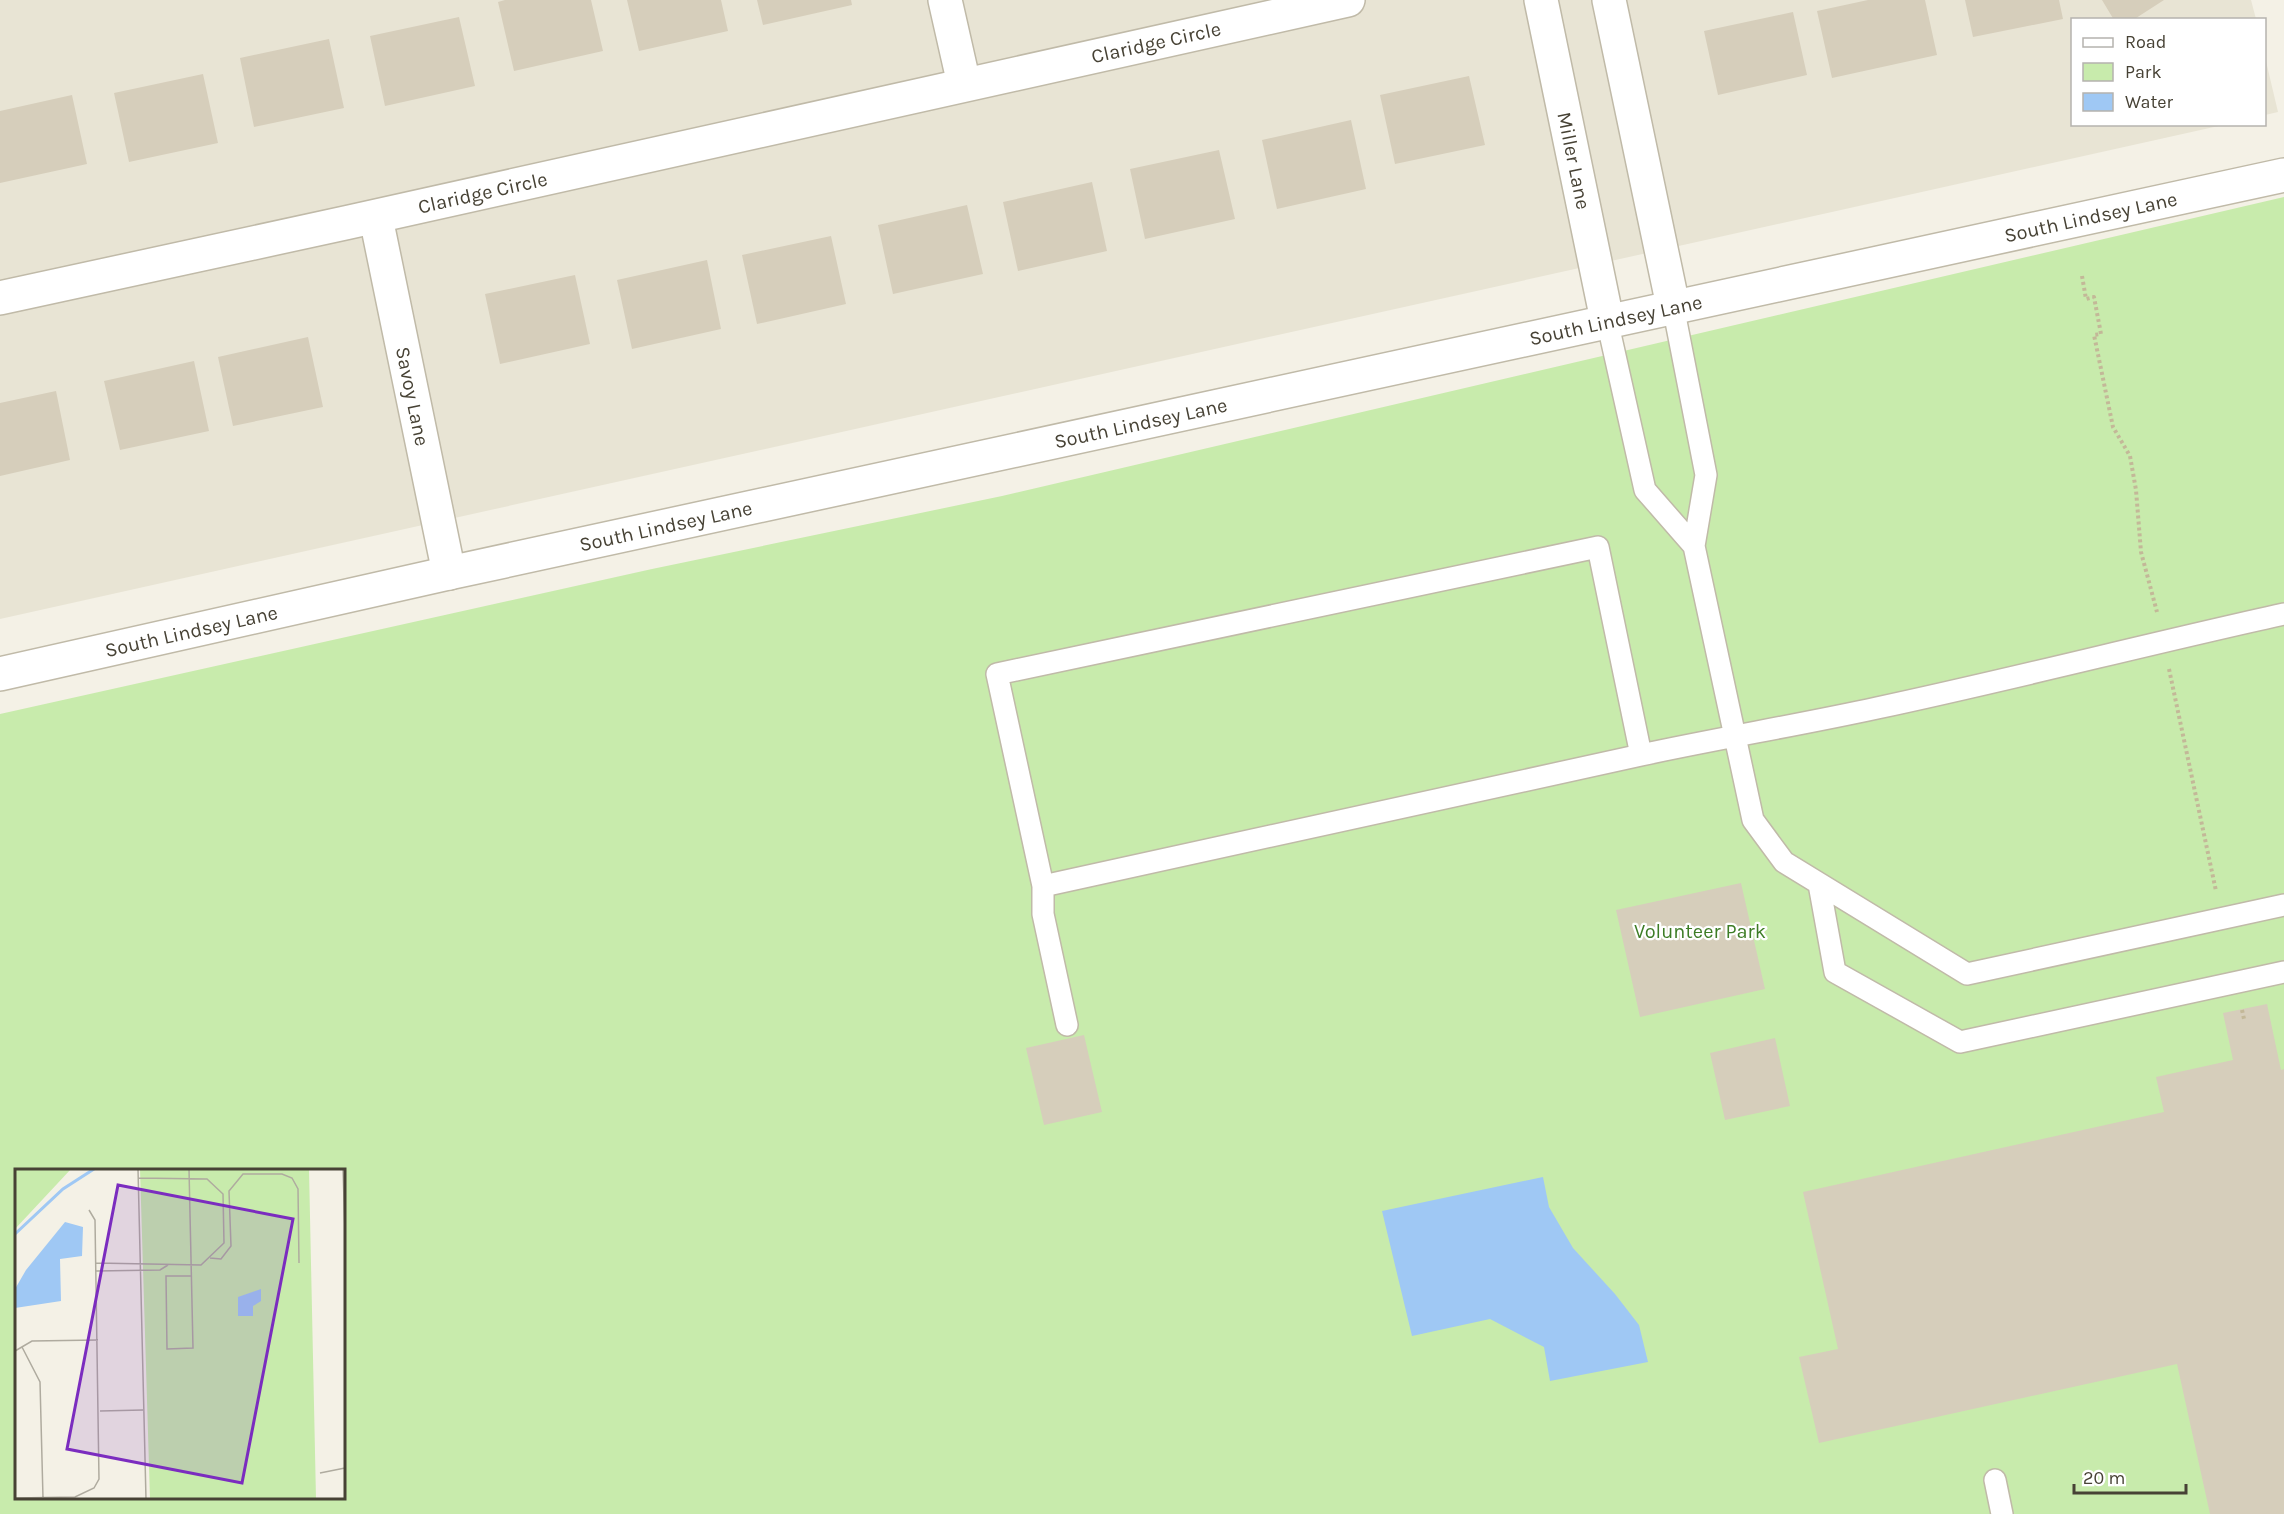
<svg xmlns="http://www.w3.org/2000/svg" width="2284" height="1514" font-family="Karla,sans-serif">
<rect width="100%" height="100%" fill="#f4f1e6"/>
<!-- residential -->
<path fill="#e8e4d4" d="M 0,0 L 2251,0 L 2256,19 L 2072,20 L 2072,124 L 2223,125 L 0,619 Z
M 2265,57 L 2278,112 L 2265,115 L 2264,115 Z"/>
<!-- green -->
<path fill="#c8ebac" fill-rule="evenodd" d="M 2284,197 L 2284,1514 L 0,1514 L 0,714 L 652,569 L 1002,496 ZM 16,1170 L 344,1170 L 344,1498 L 16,1498 Z"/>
<!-- water -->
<path fill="#9fc8f4" d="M 1543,1177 L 1549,1207 L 1573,1248 L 1615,1294 L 1639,1325 L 1648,1362 L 1550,1381 L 1544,1347 L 1490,1319 L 1412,1336 L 1382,1211 Z"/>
<!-- building -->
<path fill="#d6cebb" d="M 505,0 L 591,0 L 603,51 L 514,71 L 498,2 Z
M 627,0 L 721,0 L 728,31 L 639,51 Z
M 757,0 L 851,0 L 852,5 L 763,25 Z
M 1868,0 L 1925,0 L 1937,55 L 1832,78 L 1817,11 Z
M 1965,0 L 2059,0 L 2063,19 L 1973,37 Z
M 2102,0 L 2164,0 L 2133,20 L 2114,20 Z
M 1793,12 L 1807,75 L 1718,95 L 1704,31 Z
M 459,17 L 475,86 L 385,106 L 370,36 Z
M 329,39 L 344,108 L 254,127 L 240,58 Z
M 203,74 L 218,143 L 129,162 L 114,93 Z
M 1469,76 L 1485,145 L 1395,164 L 1380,95 Z
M 72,95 L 87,164 L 0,183 L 0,111 Z
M 1351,120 L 1366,189 L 1277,209 L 1262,140 Z
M 1219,150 L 1235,219 L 1145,239 L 1130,169 Z
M 1092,182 L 1107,251 L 1018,271 L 1003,202 Z
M 967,205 L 983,274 L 893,294 L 878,225 Z
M 831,236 L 846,304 L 757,324 L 742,255 Z
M 707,260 L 721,329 L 632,349 L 617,280 Z
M 575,275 L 590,344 L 500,364 L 485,294 Z
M 308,337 L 323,407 L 233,426 L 218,357 Z
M 194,361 L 209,431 L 120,450 L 104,381 Z
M 56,391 L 70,460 L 0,476 L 0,403 Z
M 1741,883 L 1765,989 L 1640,1017 L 1616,910 Z
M 2267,1004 L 2281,1070 L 2284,1069 L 2284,1514 L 2210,1514 L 2177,1364 L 1819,1443 L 1799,1357 L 1838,1349 L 1803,1192 L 2164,1112 L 2156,1077 L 2233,1060 L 2223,1013 Z
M 1084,1035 L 1102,1112 L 1044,1125 L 1026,1048 Z
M 1775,1038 L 1790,1106 L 1725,1120 L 1710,1053 Z"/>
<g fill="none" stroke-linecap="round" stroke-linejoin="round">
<defs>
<path id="service" d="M 1673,306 L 1706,475 L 1694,546 L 1753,820 L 1784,862 L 1967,974 L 2284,905
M 1607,320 L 1645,490 L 1694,546
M 1641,755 L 1598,547 L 997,674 L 1043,886 L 1641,755 C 1720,738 1799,725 1877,708 C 2013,679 2148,644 2284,614
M 1819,884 L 1835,972 L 1960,1042 L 2284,972
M 1043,886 L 1043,914 L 1067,1025
M 1995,1480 L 2002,1514"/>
<g id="minor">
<path d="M 945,0 L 964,84"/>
<path id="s1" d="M 1541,0 L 1607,320"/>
<path d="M 1609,0 L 1673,306"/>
<path id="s2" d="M 376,218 L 449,573"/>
<path id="s3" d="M 0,298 C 450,202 898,98 1348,0"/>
<path id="s4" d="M 0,674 L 449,573 L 2284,175"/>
</g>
</defs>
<!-- service casing -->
<use href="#service" stroke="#c0baa8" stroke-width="24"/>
<!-- minor casing -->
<use href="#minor" stroke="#c0baa8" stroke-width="36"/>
<!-- path -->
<path stroke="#c3b898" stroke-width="4" stroke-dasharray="3 3" stroke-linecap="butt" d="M 2082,276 L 2086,299 L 2094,297 L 2101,334 L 2094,335 L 2113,427 L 2130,456 L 2136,490 L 2141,552 L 2157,612
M 2169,669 L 2216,891
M 2242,1010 L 2244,1019"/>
<!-- service -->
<use href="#service" stroke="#fff" stroke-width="21"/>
<!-- minor -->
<use href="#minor" stroke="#fff" stroke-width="33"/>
</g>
<g text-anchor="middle" stroke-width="4.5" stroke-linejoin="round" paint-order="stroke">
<!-- street labels -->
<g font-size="20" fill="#474235" stroke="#fff">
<text dy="7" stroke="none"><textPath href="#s3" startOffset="1184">Claridge Circle</textPath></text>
<text dy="7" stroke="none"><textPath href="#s1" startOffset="164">Miller Lane</textPath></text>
<text dy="7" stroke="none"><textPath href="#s3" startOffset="494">Claridge Circle</textPath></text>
<text dy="7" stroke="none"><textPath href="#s4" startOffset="2140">South Lindsey Lane</textPath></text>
<text dy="7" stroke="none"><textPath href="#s4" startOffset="1654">South Lindsey Lane</textPath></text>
<text dy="7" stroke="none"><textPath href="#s2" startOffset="182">Savoy Lane</textPath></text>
<text dy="7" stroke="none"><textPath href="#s4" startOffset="1168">South Lindsey Lane</textPath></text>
<text dy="7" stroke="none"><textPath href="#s4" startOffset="682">South Lindsey Lane</textPath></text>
<text dy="7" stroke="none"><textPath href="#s4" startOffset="196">South Lindsey Lane</textPath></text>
</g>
<!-- park labels -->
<g font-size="20" fill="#3d7c25" stroke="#fff">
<text x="1700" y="938">Volunteer Park</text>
</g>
</g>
<!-- overview -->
<g transform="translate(15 1169)">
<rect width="330" height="330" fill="#f4f1e6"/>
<path d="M 0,0 L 56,0 L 0,60 ZM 125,0 L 294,0 L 301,330 L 135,330 Z" fill="#c8ebac"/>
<path d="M 50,53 L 68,58 L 67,87 L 45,90 L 46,132 L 0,139 L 0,120 L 11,101 ZM 246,120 L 246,132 L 238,137 L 238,147 L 223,147 L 223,128 Z" fill="#9fc8f4"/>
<path fill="none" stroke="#9fc8f4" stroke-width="3" d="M 0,65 L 48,20 L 79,0"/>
<path fill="none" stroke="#afab9f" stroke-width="1.5" d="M 123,0 L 131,330M 174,0 L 178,179 L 152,180 L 151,107 L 176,107M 328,0 L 330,63M 195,89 L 206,90 L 216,77 L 214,22 L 228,5 L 267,5 L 277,9 L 283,20 L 284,94M 81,94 L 186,96 L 209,74 L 208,25 L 192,10 L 123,9M 81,102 L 145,101 L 153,96M 7,178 L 25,213 L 28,329M 0,182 L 17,172 L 83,171M 85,242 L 128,241M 305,304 L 330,299M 0,329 L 60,328 L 79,319 L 84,310 L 80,51 L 74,41"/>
<path fill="#7b2cbf" fill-opacity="0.15" stroke="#7b2cbf" stroke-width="3" d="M 103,16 L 278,50 L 227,314 L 52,280 Z"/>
<rect width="330" height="330" fill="none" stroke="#474235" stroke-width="3"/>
</g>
<!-- legend -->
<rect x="2071" y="18" width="195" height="108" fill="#ffffff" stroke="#b5b3ae" stroke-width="1.5"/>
<rect x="2083" y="38" width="30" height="9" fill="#ffffff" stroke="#b5b3ae" stroke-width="1.5"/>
<text x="2125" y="48" font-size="18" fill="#474235">Road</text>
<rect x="2083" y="63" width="30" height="18" fill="#c8ebac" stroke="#b5b3ae" stroke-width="1.5"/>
<text x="2125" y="78" font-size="18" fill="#474235">Park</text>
<rect x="2083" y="93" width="30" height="18" fill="#9fc8f4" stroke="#b5b3ae" stroke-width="1.5"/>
<text x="2125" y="108" font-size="18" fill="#474235">Water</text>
<!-- scale -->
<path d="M2074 1484v9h112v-9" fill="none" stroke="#474235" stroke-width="3"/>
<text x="2083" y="1484" font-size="18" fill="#474235" stroke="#ffffff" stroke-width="4.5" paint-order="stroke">20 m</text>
</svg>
